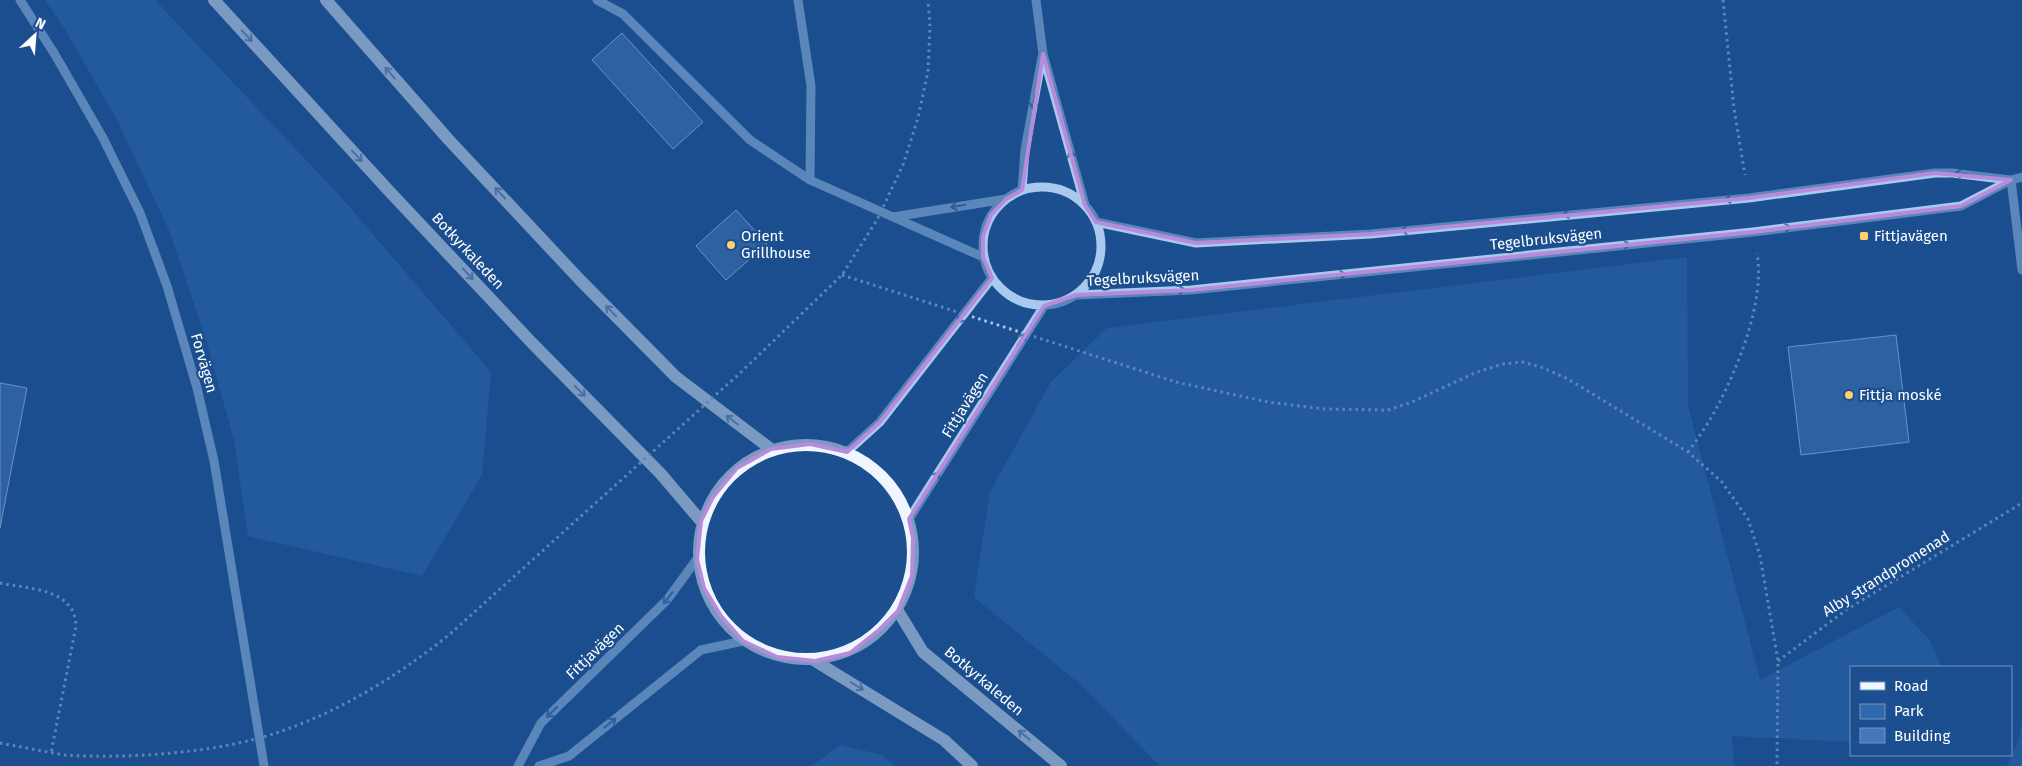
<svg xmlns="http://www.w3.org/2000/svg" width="2022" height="766" font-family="'Fira Sans',sans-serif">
<rect width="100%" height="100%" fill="#1b4f8f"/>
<!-- green -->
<path fill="#2e69ad" d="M 45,0 L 155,0 L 340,196 L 491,372 L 482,475 L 422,576 L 248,536 L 234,440 L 204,333 L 169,230 L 117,120 L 63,26 Z
M 1687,257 L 1688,406 L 1760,680 L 1899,607 L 1930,641 L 1942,667 L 1851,667 L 1851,742 L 1732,736 L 1734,766 L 1160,766 L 1079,683 L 974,597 L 990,492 L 1051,382 L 1107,328 Z
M 2022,724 L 2022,766 L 2007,766 L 2018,742 Z
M 840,745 L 882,755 L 894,766 L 812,766 Z"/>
<!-- building -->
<path fill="#4478b7" stroke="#cfe3fa" d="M 622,33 L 703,122 L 673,149 L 592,60 Z
M 736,210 L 767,244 L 726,280 L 696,246 Z
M 1896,335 L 1909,442 L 1801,455 L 1788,347 Z
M 0,383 L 27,388 L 0,528 Z"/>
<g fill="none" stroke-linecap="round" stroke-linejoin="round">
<!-- path -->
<path stroke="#a9c9ee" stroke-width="3" stroke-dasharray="2.5 4" stroke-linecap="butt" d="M 1723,0 L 1734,109 L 1745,175
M 1176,382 L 1268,402 L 1324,409 L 1388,410 L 1412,402 L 1477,372 L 1503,364 L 1522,362 L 1541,367 L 1568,379 L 1688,452 L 1722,482 L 1748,519 L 1760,556 L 1778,661 L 1777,766
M 1688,452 C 1698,438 1709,423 1717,407 C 1739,365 1765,301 1757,253
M 0,583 C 28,589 75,588 76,626 L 51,753
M 1778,661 L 1846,610 L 2022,503
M 0,743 L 64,755"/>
<!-- minor -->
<path stroke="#a9c9ee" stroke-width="9" d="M 20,0 L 54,53 L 103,138 L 140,213 L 167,286 L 197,388 L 214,461 L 264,766
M 597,0 L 623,14 L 750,140 L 810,180 L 811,86 L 798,0
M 1036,0 L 1043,54 L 1085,205
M 810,180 L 893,217
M 2011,180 L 2022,270
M983 246a59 59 0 1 1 118 0a59 59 0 1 1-118 0Z
M 1022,190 L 1025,150 L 1042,57
M 1096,222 L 1196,243 L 1371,234 L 1749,198 L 1935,173 L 1952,173 L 2010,180
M 983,257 L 893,217 L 1006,199
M 1076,295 L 1191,290 L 1753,232 L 1961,206 L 2011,180 L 2022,177
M 847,452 L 880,422 L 992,278
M 909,519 L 1044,306
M 518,766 L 541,723 L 667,600 L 697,559
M 539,766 L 569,756 L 701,650 L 743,641"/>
<!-- major -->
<path stroke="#f0f6ff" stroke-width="12" d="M 214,0 L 390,192 L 532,343 L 660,473 L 701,521
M 326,0 L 448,139 L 581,281 L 676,377 L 771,449
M699 552a107 107 0 1 1 214 0a107 107 0 1 1-214 0Z
M 898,611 L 923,652 L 1061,766
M 815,661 L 944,740 L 972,766"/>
<!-- path-bridge -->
<path stroke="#a9c9ee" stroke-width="3" stroke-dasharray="2.5 4" stroke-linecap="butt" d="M 842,275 L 1176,382
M 64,755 C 129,759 221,753 282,731 C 344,709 399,675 450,634 L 738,375 L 842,275 L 877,220 L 903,165 L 918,118 L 928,71 L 930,26 L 928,0"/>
</g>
<!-- one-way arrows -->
<defs><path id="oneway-shaft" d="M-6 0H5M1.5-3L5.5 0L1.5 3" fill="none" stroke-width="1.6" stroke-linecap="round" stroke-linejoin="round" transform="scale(1.25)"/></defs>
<g stroke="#7b9ac1">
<use href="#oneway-shaft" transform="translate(247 36) rotate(47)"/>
<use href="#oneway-shaft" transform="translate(390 73) rotate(-131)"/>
<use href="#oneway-shaft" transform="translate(357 156) rotate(47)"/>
<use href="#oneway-shaft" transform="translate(500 193) rotate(-133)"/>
<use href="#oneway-shaft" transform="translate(468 274) rotate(47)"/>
<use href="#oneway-shaft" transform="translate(611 311) rotate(-134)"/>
<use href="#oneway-shaft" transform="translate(580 391) rotate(45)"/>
<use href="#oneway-shaft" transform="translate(732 420) rotate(-143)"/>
<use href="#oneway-shaft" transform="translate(857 686) rotate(32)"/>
<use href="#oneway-shaft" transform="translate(1024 735) rotate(-140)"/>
</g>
<g stroke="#4674ac">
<use href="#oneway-shaft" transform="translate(1034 102) rotate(100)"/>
<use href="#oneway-shaft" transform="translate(1072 158) rotate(-106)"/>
<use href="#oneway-shaft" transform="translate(1962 174) rotate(-173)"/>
<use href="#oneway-shaft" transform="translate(1732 199) rotate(175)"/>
<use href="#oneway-shaft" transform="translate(958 206) rotate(171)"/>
<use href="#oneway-shaft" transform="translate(1570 214) rotate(174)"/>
<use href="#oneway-shaft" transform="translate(1784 228) rotate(-7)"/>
<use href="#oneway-shaft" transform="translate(1408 230) rotate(174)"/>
<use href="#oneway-shaft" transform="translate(1623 245) rotate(-6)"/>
<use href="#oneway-shaft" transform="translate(1339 275) rotate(-6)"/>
<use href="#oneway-shaft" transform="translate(1178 290) rotate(-2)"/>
<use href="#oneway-shaft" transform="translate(962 317) rotate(128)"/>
<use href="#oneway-shaft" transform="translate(1021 340) rotate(-58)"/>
<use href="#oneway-shaft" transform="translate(935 478) rotate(-58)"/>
<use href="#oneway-shaft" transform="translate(668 598) rotate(129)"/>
<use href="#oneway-shaft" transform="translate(552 712) rotate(136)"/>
<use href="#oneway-shaft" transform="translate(610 723) rotate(-39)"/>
</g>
<!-- marked area -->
<path d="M0 0H2022V766H0ZM 1043,54 L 1085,205 L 1096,222 L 1196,243 L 1371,234 L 1749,198 L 1935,173 L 2011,180 L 1961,206 L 1753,232 L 1191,290 L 1076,295 L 1044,306 L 909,519 L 913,538 L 912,576 L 898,611 L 879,630 L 850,653 L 815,661 L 777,657 L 743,641 L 721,616 L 704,588 L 697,559 L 701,521 L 713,497 L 737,468 L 771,449 L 810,444 L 847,452 L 880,422 L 992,278 L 983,257 L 983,236 L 991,215 L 1006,199 L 1022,190 Z" fill="#1b4f8f" fill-opacity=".55" fill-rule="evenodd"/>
<path fill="none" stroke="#b68bdc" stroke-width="4" stroke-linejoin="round" d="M 1043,54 L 1085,205 L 1096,222 L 1196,243 L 1371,234 L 1749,198 L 1935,173 L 2011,180 L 1961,206 L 1753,232 L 1191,290 L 1076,295 L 1044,306 L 909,519 L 913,538 L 912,576 L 898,611 L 879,630 L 850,653 L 815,661 L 777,657 L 743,641 L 721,616 L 704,588 L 697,559 L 701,521 L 713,497 L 737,468 L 771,449 L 810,444 L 847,452 L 880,422 L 992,278 L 983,257 L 983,236 L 991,215 L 1006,199 L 1022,190 Z"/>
<!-- markers -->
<g fill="#ffd166" stroke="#1b4f8f" stroke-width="2">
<rect x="1859" y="231" width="10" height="10" rx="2.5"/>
<circle cx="731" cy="245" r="5"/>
<circle cx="1849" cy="395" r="5"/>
</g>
<g text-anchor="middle" stroke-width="4.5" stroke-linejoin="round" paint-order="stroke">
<!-- poi labels -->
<g font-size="15" fill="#fff" stroke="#1b4f8f" text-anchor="start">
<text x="741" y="241">Orient<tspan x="741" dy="17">Grillhouse</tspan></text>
<text x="1874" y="241">Fittjavägen</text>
<text x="1859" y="400">Fittja moské</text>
</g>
<!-- street labels -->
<g font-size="15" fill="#fff" stroke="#1b4f8f">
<text transform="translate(1546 239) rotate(-6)" y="5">Tegelbruksvägen</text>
<text transform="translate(468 251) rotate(47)" y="5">Botkyrkaleden</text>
<text transform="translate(1143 278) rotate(-3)" y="5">Tegelbruksvägen</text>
<text transform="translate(204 363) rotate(74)" y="5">Forvägen</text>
<text transform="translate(965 405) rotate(-58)" y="5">Fittjavägen</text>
<text transform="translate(1886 574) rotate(-32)" y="5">Alby strandpromenad</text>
<text transform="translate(595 651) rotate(-44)" y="5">Fittjavägen</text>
<text transform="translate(984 681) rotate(40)" y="5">Botkyrkaleden</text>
</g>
</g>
<!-- legend -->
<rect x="1850" y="666" width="162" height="90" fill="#1b4f8f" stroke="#7695bc"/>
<rect x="1860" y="682" width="25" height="8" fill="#f0f6ff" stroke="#7695bc"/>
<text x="1894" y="691" font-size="15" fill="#ffffff">Road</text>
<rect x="1860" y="704" width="25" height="15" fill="#2e69ad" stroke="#7695bc"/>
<text x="1894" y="716" font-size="15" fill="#ffffff">Park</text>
<rect x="1860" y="728" width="25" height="15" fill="#4478b7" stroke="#7695bc"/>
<text x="1894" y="741" font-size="15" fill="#ffffff">Building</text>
<!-- north arrow -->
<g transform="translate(35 35) rotate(26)" stroke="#1b4f8f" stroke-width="4" paint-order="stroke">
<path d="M0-4L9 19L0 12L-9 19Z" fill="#ffffff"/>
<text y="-8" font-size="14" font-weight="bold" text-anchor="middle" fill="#ffffff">N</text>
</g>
</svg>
